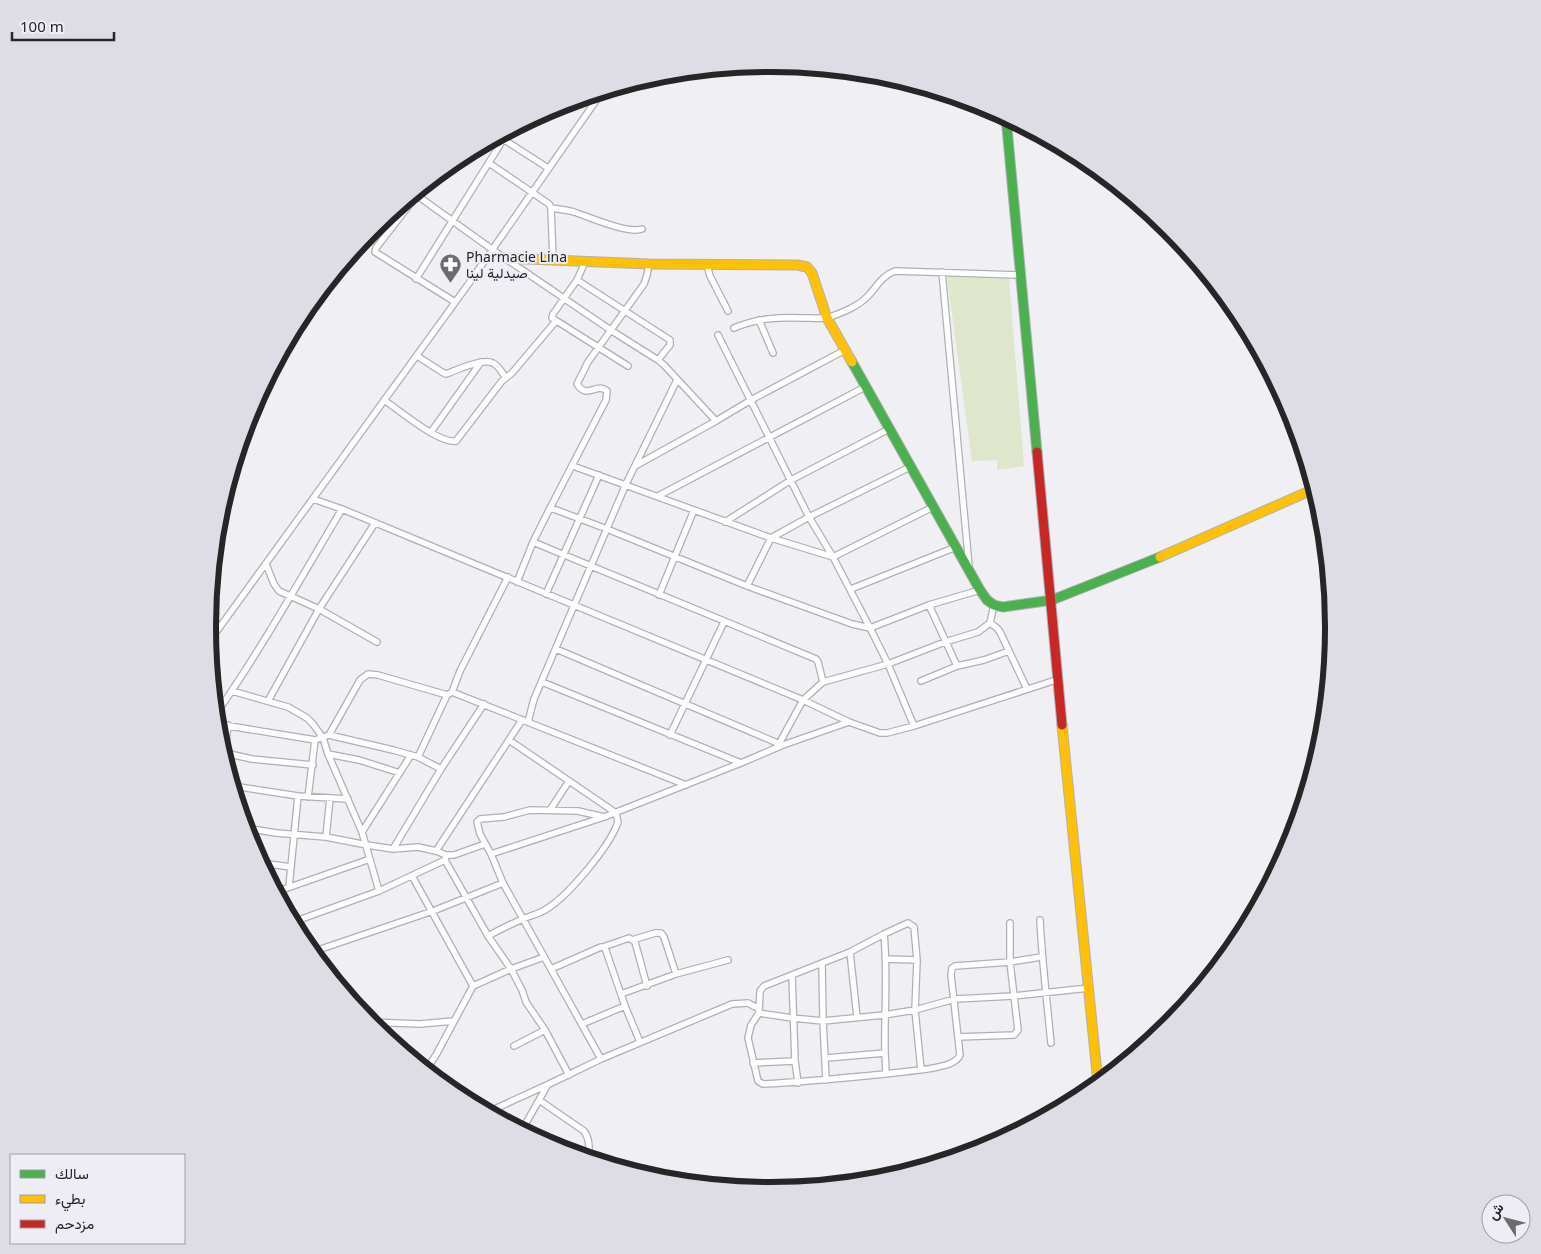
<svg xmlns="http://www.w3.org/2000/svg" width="1541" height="1254" font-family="'Noto Sans',Vazirmatn,sans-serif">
<rect width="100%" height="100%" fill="#efeff4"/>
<!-- green -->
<path fill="#dee6cc" d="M 947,277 L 1009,279 L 1024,466 L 997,470 L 997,460 L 972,461 Z"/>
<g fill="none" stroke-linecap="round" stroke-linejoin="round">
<defs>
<path id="street" d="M 503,139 L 548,168
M 489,163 L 549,204 L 551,208 L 553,260
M 424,186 L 376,248 L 375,252 L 455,302
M 415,194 L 493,250 L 612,331 L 658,360 L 664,365 L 716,421
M 551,208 C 558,209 567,210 574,212 C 589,217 628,234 642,229
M 585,262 L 577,280 L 670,340 L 670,345 L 658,360
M 707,265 L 710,276 L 728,311
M 942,272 L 969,566
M 416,279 L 508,132
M 577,280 L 553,314 L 552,318 L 628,366
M 759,320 L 773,353
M 734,328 C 757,318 779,317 803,318 C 811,318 822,319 830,317 C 843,312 857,307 867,297 C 877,287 881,276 895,271 L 1021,275
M 718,335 L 809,517 L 833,557 L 870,628 L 888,664 L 914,726
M 417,356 L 442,372 L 446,374 C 457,370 482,358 493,363 C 499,366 502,373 506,378
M 384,400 C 399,410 439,444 456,441 L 502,381 L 512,373 L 556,321
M 431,432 L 481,362
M 573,466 L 771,538 L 833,557 L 933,507
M 635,466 L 716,421 L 751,400 L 845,350
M 658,496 L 865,387
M 313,499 L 342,509 L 803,700 L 849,722 L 880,733 L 887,733 L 914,726 L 1059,679
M 551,508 L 607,529 L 747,586 L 852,624 L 870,628 L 929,605 L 980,590
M 725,522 L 791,480 L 889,429
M 533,542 L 816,659 L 818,662 L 823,682 L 803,700 L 779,744
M 266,564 L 274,584 L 279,591 L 319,609 L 377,642
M 517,582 L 533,542 L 548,512 L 606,400 L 607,391 C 597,382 587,400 577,384 L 588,362 L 644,284 L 647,275 L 649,264
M 747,586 L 771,538 L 809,517 L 910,467
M 851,589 L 956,547
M 546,594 L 599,475
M 659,595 L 694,510
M 929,605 L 957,666 L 984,660 L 1009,651
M 990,623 L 997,628 L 1000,632 L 1027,689
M 209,642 L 467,286 L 602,92
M 556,649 L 782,745
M 921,681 L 957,666
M 542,682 L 741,763
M 823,682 L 888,664 L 945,642 L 978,632 L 990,623 L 994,605
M 232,691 L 288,707 L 307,718 L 313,724 L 323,738 L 328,754 L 362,832 L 379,891
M 452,692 L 460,671 L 508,577
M 268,701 L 319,609 L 375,523
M 216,714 C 262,648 301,578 342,509
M 528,722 L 534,699 L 626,484 L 677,380
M 217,724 L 315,740 L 329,735 L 393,750 L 418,757 L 441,769
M 329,735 L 360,680 L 368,674 L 378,675 L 447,695
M 670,735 L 724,622
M 225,753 L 252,759 L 313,765
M 328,754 L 359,760 L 400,773
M 418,757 L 447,695 L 452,692 L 686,785
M 224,758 L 228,725
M 233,786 L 298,796 L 348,799
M 308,797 L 315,740
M 550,810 L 569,781
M 246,828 L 276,833 L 326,837 L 367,845 L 393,849 L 418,847 L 436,851 L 446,855 L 454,855 L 485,844
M 362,832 L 411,755
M 326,837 L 330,798
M 393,849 L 441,769 L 484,704
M 436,851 L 522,720
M 491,854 L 604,817 L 741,763 L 783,745 L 849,722
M 446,855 L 445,860 L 488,936 L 511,969 L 522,990 L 526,1002 L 545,1030 L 569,1075
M 261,863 L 291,867
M 412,876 L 473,986
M 289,887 L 298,796
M 276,892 L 370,859
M 1040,920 C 1042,961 1047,1002 1051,1043
M 293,922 L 379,891 L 445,860
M 488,936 C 499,930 511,924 523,919 C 529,916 535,915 541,912 C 565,901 610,846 618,822 L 616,813 L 509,740
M 632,940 L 655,933 L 661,933 L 664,937 L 676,974
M 603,947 L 629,938 L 635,942 L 647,986
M 312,952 L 433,911 L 503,883
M 850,952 L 884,934 L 908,923 L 914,927 L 917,960 L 915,1010 L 921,1070
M 886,959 L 917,960
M 822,963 L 823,1021 L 826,1080
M 551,969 L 601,947 L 605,948 L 625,1006 L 640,1042
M 792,975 L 795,1061 L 798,1083
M 621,994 L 676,974 L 728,960
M 759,1013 L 792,1018 L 823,1021 L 884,1015 L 915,1010 L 955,999 L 1014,996 L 1089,988
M 857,1017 L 850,952 L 764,986 L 760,991 L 759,1013 L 751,1025 L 748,1038 L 758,1081 L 763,1084 C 803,1082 844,1078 885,1074 C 905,1071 929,1071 949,1064 C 954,1062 958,1060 960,1055 L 951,975 L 952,968 L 955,966 L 1010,962 L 1041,957
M 369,1022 L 420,1024 L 453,1021
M 582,1024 L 625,1006
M 958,1037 L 1014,1035 L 1018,1030 L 1010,962 L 1010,923
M 514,1046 L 545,1030
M 885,1053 L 886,1073
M 826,1058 L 885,1053 C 884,1013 888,973 884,934
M 601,1059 L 503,883 L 491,854 L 480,834 L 477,822 L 480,819 L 504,817 L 530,810 L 578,811 L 604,817
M 753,1063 L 795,1061
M 426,1070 L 436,1055 L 473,986 L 511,969 L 544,957
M 539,1100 L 584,1131 C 590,1139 589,1148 589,1158
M 488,1112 L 547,1085 L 601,1059 L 732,1004 L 748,1003 L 759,1009
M 522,1130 L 547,1086"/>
<path id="fast" d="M 1006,117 L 1037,452
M 852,362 L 980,590 L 987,600 L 994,605 L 1003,607 L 1052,600 L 1160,557"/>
<path id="slow" d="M 504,258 L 649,264 L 797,265 L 807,267 L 812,273 L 827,318 L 852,362
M 1160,557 L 1314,489
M 1062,725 L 1098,1083"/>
<path id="jam" d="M 1037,452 L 1062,725"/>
</defs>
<!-- street casing -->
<use href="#street" stroke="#b0b0b4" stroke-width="8"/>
<!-- fast casing -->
<use href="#fast" stroke="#b0b0b4" stroke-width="11"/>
<!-- slow casing -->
<use href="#slow" stroke="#b0b0b4" stroke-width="11"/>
<!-- jam casing -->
<use href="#jam" stroke="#b0b0b4" stroke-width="11"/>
<!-- street -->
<use href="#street" stroke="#fdfdfd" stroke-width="5.5"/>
<!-- fast -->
<use href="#fast" stroke="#4caf50" stroke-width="9"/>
<!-- slow -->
<use href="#slow" stroke="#ffc107" stroke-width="9"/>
<!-- jam -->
<use href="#jam" stroke="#c62828" stroke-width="9"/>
</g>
<!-- icons -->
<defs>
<symbol id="pharmacy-pin" viewBox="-11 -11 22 30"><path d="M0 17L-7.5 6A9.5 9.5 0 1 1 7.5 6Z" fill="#6c6c6f" stroke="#eeedf6"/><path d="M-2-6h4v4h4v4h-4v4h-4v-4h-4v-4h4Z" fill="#fff"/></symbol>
</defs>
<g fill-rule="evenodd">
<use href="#pharmacy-pin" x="438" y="252" width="25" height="34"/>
</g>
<g text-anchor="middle" stroke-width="4" stroke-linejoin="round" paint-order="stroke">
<!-- poi labels -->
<g font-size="14" fill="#262528" stroke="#eeedf6" text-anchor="start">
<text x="466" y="262">Pharmacie Lina<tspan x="466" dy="16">صيدلية لينا</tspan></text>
</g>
</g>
<!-- crop -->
<path d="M0 0H1541V1254H0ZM770 72H771A554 554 0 0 1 1325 626V628A554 554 0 0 1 771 1182H770A554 554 0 0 1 216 628V626A554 554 0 0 1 770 72Z" fill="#dedde6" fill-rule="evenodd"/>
<path fill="none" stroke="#262528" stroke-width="6" d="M770 72H771A554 554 0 0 1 1325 626V628A554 554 0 0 1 771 1182H770A554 554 0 0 1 216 628V626A554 554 0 0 1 770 72Z"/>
<!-- legend -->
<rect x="10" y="1154" width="175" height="90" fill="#eeedf6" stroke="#9e9da4"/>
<rect x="20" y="1170" width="25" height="8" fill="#4caf50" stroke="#9e9da4"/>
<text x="55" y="1179" font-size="15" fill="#262528">سالك</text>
<rect x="20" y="1195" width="25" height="8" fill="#ffc107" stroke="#9e9da4"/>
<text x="55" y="1204" font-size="15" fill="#262528">بطيء</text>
<rect x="20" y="1220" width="25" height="8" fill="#c62828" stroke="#9e9da4"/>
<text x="55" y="1229" font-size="15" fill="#262528">مزدحم</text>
<!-- north arrow -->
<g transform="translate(1506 1219) rotate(306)"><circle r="24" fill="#eeedf6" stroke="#9e9da4"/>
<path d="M0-4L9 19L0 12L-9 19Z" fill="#6c6c6f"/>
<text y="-8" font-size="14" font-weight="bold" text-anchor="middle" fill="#262528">ش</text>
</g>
<!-- scale -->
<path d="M12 32v8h102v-8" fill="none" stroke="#262528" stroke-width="2.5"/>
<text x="20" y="32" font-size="15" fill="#262528" stroke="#eeedf6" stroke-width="4" paint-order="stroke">100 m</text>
</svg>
